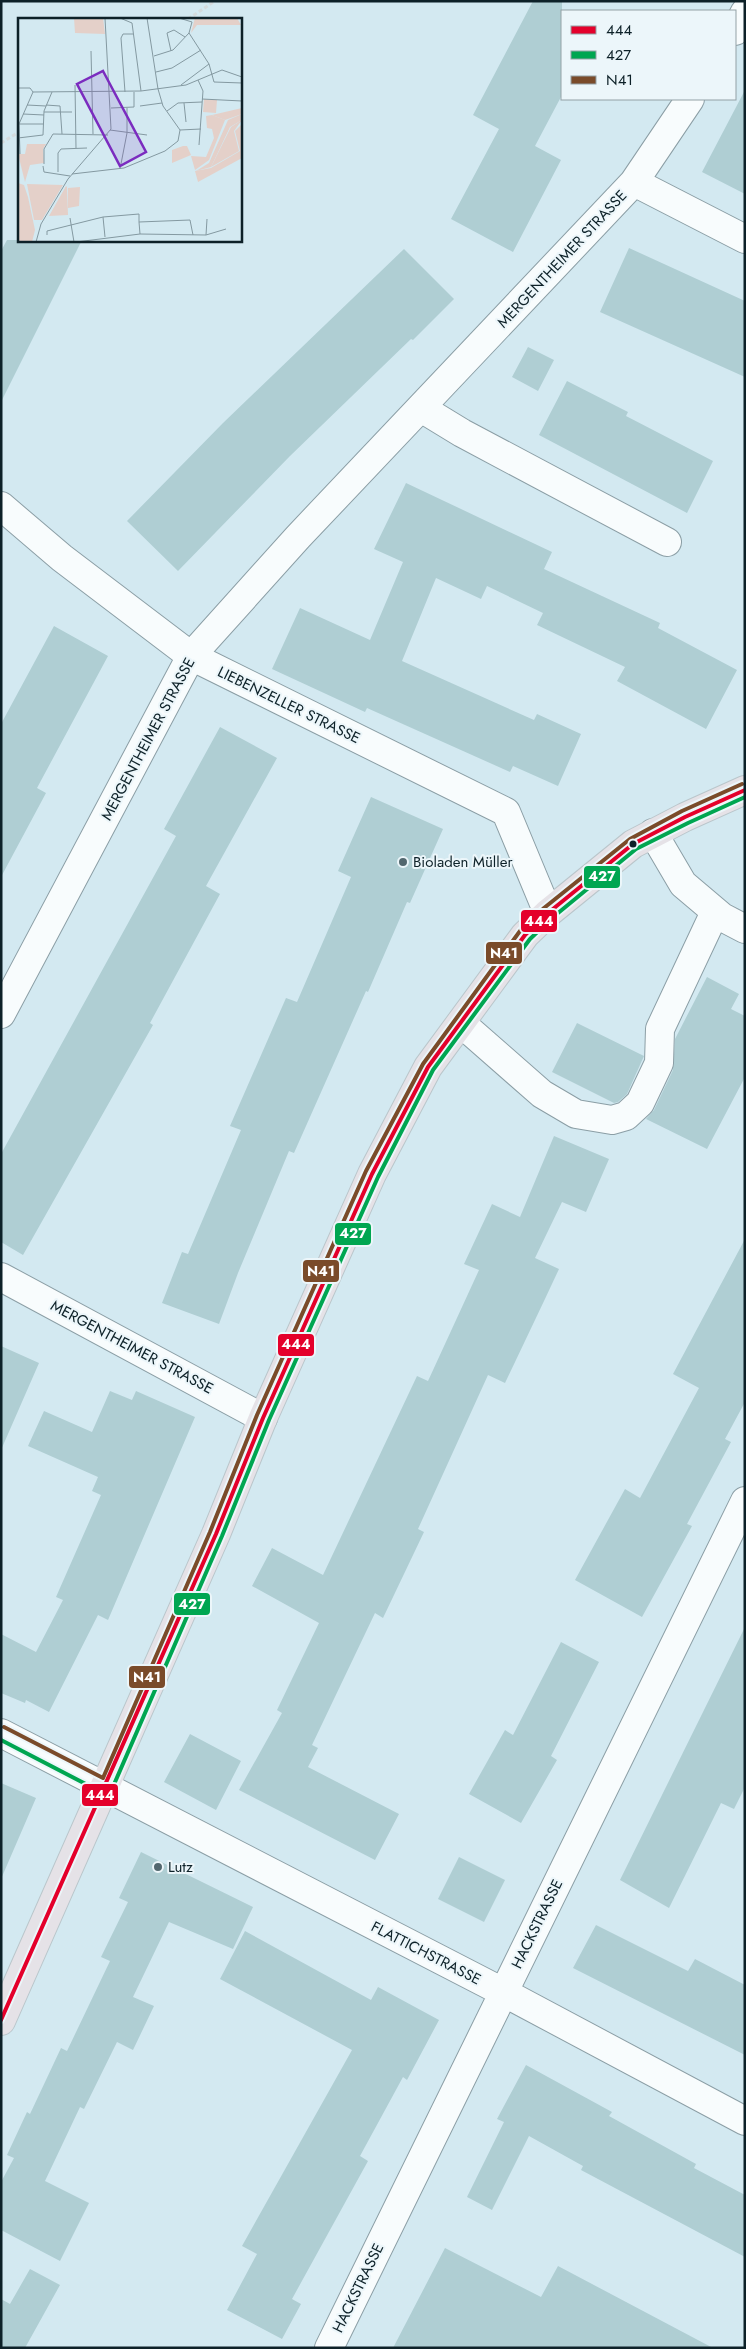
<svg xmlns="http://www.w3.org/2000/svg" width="746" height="2349" font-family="Jost,sans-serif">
<rect width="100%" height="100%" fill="#d3e9f1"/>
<!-- building -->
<path fill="#afced3" d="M 533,1 L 562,1 L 562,95 L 535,146 L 561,160 L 513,252 L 451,219 L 499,129 L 473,115 Z
M 745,90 L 745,194 L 702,172 Z
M 7,240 L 82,240 L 1,402 L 1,251 Z
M 629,248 L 745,301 L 745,377 L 600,312 Z
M 404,249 L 454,299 L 413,340 L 411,339 L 290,456 L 178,571 L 127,521 L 223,423 Z
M 528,347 L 554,360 L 538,391 L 512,377 Z
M 567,381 L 628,412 L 626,416 L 713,461 L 687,513 L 539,435 Z
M 406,483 L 552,552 L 544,569 L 660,623 L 658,628 L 737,670 L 706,729 L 617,681 L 625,667 L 537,625 L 543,613 L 487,586 L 481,599 L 436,578 L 402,661 L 534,720 L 537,714 L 581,734 L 558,786 L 513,766 L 510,772 L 367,708 L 365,712 L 272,669 L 300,608 L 370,640 L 403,562 L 374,549 Z
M 54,626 L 108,656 L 37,788 L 46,793 L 1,877 L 1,724 Z
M 220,727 L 277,758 L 206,886 L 220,894 L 150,1023 L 153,1025 L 23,1255 L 1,1242 L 1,1154 L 176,836 L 164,829 Z
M 371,797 L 443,829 L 410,903 L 407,902 L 368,992 L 366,991 L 294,1153 L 289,1151 L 238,1273 L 219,1324 L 162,1303 L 182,1252 L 188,1254 L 241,1130 L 230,1126 L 286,998 L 297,1002 L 351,877 L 338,871 Z
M 707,977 L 739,994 L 731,1009 L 745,1016 L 745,1077 L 707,1149 L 646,1119 L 654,1110 L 673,1070 L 675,1039 Z
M 577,1023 L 644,1056 L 627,1094 L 618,1102 L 614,1103 L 552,1072 Z
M 554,1136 L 609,1159 L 586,1212 L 562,1202 L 535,1258 L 559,1269 L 544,1301 L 505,1383 L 488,1375 L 418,1529 L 424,1532 L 383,1618 L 375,1613 L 312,1745 L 318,1748 L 308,1767 L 399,1814 L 375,1860 L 239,1790 L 282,1713 L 277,1710 L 319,1623 L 252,1586 L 272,1548 L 323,1575 L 417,1376 L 428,1381 L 479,1270 L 464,1264 L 492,1204 L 520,1217 Z
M 745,1239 L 745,1402 L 725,1439 L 731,1442 L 687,1524 L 692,1526 L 642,1617 L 575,1580 L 625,1489 L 640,1498 L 699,1388 L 673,1374 Z
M 1,1346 L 39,1363 L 1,1450 Z
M 110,1391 L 132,1400 L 136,1391 L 195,1417 L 108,1620 L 98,1615 L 49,1712 L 26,1700 L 25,1703 L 1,1693 L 1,1634 L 36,1652 L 63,1600 L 56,1597 L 101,1495 L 92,1491 L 98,1477 L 28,1446 L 44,1411 L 92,1432 Z
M 745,1627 L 745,1787 L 734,1809 L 721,1803 L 669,1908 L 620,1880 Z
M 561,1642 L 599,1662 L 551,1756 L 557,1760 L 521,1823 L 469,1794 L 505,1730 L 513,1735 Z
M 190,1734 L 241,1761 L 216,1810 L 164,1782 Z
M 1,1783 L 36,1798 L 1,1879 Z
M 141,1852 L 253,1907 L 233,1949 L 169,1922 L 133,1997 L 154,2006 L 133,2050 L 117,2042 L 84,2109 L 80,2107 L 45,2181 L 89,2203 L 60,2261 L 1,2230 L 1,2182 L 14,2158 L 7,2155 L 27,2112 L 30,2114 L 61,2048 L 67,2051 L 110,1961 L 101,1957 L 128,1902 L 119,1898 Z
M 459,1857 L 505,1880 L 484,1922 L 438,1899 Z
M 596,1925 L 688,1971 L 695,1959 L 745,1985 L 745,2055 L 573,1968 Z
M 245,1931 L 371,2000 L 378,1987 L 439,2020 L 407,2080 L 403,2077 L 360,2156 L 368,2161 L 292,2299 L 301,2304 L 282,2339 L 227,2310 L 257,2254 L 242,2246 L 352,2050 L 220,1979 Z
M 526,2065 L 612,2112 L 609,2116 L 696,2164 L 694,2168 L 745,2195 L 745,2257 L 581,2170 L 583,2166 L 529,2136 L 492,2210 L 467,2197 L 504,2122 L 497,2119 Z
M 445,2248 L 541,2297 L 558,2266 L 713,2348 L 393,2348 Z
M 30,2269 L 60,2285 L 25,2348 L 1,2348 L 1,2299 L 10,2304 Z"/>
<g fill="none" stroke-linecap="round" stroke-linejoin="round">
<defs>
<path id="minor" d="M 735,31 L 745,12
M 634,182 L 745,239
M 421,408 L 462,433 L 667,542
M 1,506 L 62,558 L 191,656 L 506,812 L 548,913
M 653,833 L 683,884 L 722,917 L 745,929
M 1,1014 L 191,656 L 298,537 L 634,182 L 690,99
M 461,1023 L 542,1094 L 576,1114 L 612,1120 L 626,1116 L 640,1103 L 659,1063 L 660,1029 L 715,912
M 1,1277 L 263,1418
M 1,1733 L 503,1992 L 745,2121
M 329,2348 L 745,1501"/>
<path id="major" d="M 1,2021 L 216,1534 L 263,1418 L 372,1174 L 428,1067 L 525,935 L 548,913 L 633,844 L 685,817 L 745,790"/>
</defs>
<!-- minor casing -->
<use href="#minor" stroke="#8b9ea5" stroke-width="30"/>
<!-- major casing -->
<use href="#major" stroke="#bac6cb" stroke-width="30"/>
<!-- path -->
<path stroke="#d4dbdd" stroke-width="3" stroke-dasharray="4 2.5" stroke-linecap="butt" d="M 188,19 L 215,1
M 1,143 L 19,132"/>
<!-- minor -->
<use href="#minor" stroke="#f8fcfd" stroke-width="28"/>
<!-- major -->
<use href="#major" stroke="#e5e2e7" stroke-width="28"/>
<defs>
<path id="bus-1" d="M 1,2020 L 216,1534 L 263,1418 L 372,1174 L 428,1067 L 525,935 L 548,913 L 633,844 L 685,817 L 745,790"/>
<path id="bus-2" d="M 1,1740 L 103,1793
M 112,1789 L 222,1536 L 269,1420 L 378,1177 L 433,1070 L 530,939 L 552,918 L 636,849 L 688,823 L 745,797"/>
<path id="bus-3" d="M 4,1727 L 103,1778 L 210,1532 L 257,1415 L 366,1171 L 423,1064 L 520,931 L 544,908 L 630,839 L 682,811 L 742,784"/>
</defs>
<!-- bus-1 casing -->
<use href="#bus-1" stroke="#ecf6fa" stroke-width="8"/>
<!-- bus-2 casing -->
<use href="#bus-2" stroke="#ecf6fa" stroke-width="8"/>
<!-- bus-3 casing -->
<use href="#bus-3" stroke="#ecf6fa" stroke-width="8"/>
<!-- bus-1 -->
<use href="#bus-1" stroke="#e4002b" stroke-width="4"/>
<!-- bus-2 -->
<use href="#bus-2" stroke="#00a651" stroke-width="4"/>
<!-- bus-3 -->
<use href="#bus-3" stroke="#7a4b2a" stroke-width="4"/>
</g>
<!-- markers -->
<circle fill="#0d2128" stroke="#ecf6fa" stroke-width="2" cx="633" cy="844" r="4.5"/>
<g fill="#52676e" stroke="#ecf6fa" stroke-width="2">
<circle cx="403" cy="862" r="5"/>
<circle cx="158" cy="1867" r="5"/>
</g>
<g text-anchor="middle" stroke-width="4" stroke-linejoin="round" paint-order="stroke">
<!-- street labels -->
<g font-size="15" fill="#0d2128" stroke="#ecf6fa">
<text transform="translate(562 259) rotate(-47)" y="5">MERGENTHEIMER STRASSE</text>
<text transform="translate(289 705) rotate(26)" y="5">LIEBENZELLER STRASSE</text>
<text transform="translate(148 739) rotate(-62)" y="5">MERGENTHEIMER STRASSE</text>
<text transform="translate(132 1347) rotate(28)" y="5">MERGENTHEIMER STRASSE</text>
<text transform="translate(537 1924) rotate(-64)" y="5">HACKSTRASSE</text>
<text transform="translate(426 1953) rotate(27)" y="5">FLATTICHSTRASSE</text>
<text transform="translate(358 2288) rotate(-64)" y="5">HACKSTRASSE</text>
</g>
<!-- poi labels -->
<g font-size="15" fill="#0d2128" stroke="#ecf6fa" text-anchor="start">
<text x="413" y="867">Bioladen Müller</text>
<text x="168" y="1872">Lutz</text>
</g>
</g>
<!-- overview -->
<g transform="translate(18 18)">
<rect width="224" height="224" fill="#d3e9f1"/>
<path d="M 56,0 L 85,0 L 87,16 L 57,15 ZM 224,96 L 224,102 L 212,109 L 193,149 L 178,153 L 191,145 L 210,102 ZM 9,166 L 45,167 L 24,202 L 16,202 ZM 49,169 L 50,197 L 31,198 L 48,168 ZM 62,169 L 61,188 L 50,190 L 50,170 Z" fill="#e4d0c9"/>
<path d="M 177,0 L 219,0 L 223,7 L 179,7 L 173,15 ZM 224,90 L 224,96 L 207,102 L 194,97 ZM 224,102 L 216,113 L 221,133 L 193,149 L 213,109 Z" fill="#e4d0c9"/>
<path d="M 186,81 L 199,82 L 198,95 L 185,94 ZM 194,97 L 207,102 L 191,142 L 177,152 L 173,138 L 188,139 L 196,120 L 194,111 L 189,110 L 188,98 ZM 224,106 L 224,140 L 180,164 L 177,153 L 193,150 L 222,133 L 217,113 ZM 9,126 L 28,126 L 25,131 L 26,145 L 12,147 L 7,164 L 0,136 L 7,136 ZM 165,128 L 169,128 L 173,137 L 154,145 L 154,132 ZM 0,165 L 6,167 L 10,179 L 17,212 L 14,224 L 0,224 Z" fill="#e4d0c9"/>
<path fill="none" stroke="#8499a1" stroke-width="1" d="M 102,0 L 114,5 L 123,73M 171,15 L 191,46 L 196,64 L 224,65M 73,33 L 75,116M 153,33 L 149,15 L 156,12 L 167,19M 136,38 L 155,32 L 171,15 L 174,4 L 161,0M 138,54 L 154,50 L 183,32M 180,62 L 185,73 L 181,127M 57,67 L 58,130M 163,67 L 191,46M 0,70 L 12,70 L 15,74M 107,74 L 103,20 L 105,16 L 115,16M 184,81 L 224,83M 166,85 L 168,104M 9,87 L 28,88M 28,87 L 42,88 L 44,116M 122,88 L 144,85M 93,90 L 116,89 L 116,74M 149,93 L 160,85 L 184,84M 26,94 L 54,94M 5,96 L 26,97M 1,106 L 26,106M 92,112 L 129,117M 162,112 L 183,111M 0,120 L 25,117 L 26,93 L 34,74M 2,136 L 1,106 L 15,74 L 123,73 L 168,67 L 204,52 L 224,59M 26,146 L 26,131 L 35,116 L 90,117M 25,148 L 26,154 L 52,158M 102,151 L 109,115 L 109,90M 40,154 L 40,135 L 43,131 L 69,130M 54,156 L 106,150 L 147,133 L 160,123 L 162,112 L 145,88 L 140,71 L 129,0M 85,199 L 87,219M 52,200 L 56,224M 122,216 L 121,204 L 172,202 L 175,217M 29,217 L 29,213 L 85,199 L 121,196 L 121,204M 188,217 L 189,201M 18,224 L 23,206 L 50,161 L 93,111 L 87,0M 58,224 L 122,216 L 188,217 L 208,211"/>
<path fill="#7b2cbf" fill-opacity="0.15" stroke="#7b2cbf" stroke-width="2.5" d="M 85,53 L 128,134 L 102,148 L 59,66 Z"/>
<rect width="224" height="224" fill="none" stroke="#0d2128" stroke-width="2.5"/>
</g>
<g stroke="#ecf6fa" stroke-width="2">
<rect x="583" y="865" width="38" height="24" rx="5" fill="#00a651"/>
<rect x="520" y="909" width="38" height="24" rx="5" fill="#e4002b"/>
<rect x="485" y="941" width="38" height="24" rx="5" fill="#7a4b2a"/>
<rect x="334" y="1222" width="38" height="24" rx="5" fill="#00a651"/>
<rect x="302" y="1259" width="38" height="24" rx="5" fill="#7a4b2a"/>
<rect x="277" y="1333" width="38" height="24" rx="5" fill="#e4002b"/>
<rect x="173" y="1592" width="38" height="24" rx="5" fill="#00a651"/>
<rect x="128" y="1665" width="38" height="24" rx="5" fill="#7a4b2a"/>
<rect x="81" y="1783" width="38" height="24" rx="5" fill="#e4002b"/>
</g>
<g font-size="14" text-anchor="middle" font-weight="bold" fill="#fff">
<text x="602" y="881">427</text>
<text x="539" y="926">444</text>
<text x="504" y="958">N41</text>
<text x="353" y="1238">427</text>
<text x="321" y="1276">N41</text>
<text x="296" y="1349">444</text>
<text x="192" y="1609">427</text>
<text x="147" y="1682">N41</text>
<text x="100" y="1800">444</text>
</g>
<!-- border -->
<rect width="746" height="2349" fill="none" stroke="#0d2128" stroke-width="5"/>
<!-- legend -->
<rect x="561" y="10" width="175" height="90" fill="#ecf6fa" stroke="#93a1a6"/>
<rect x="571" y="26" width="25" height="8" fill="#e4002b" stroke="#93a1a6"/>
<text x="606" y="35" font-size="15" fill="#0d2128">444</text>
<rect x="571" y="51" width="25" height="8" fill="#00a651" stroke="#93a1a6"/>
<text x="606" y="60" font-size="15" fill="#0d2128">427</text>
<rect x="571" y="76" width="25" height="8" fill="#7a4b2a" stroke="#93a1a6"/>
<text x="606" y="85" font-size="15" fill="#0d2128">N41</text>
</svg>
